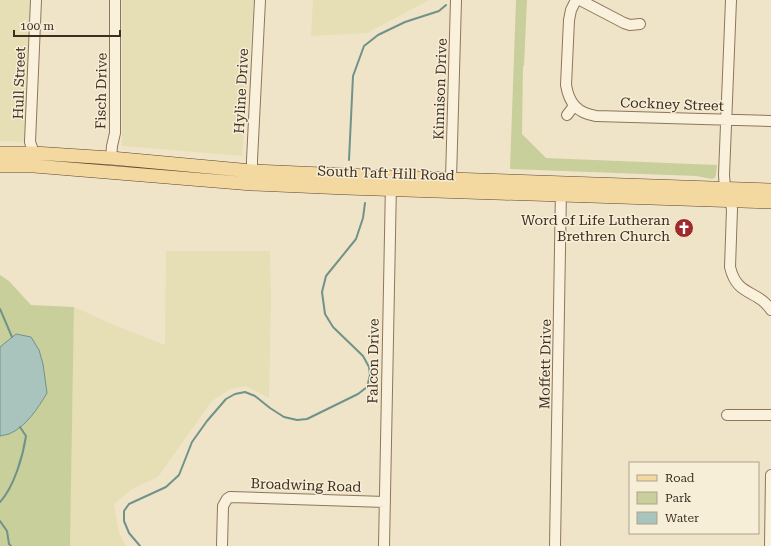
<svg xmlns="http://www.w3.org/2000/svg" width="771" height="546" font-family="'Roboto Serif',serif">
<rect width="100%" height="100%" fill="#f0e4c8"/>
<!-- farmland -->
<path fill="#e6deb5" d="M 0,0 L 30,0 L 26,142 L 0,141 Z
M 122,0 L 254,0 L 242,156 L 122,146 Z
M 313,0 L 429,0 L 367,33 L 311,36 Z
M 166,251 L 270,251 L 271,300 L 269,398 L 246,386 L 230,389 L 212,401 L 158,477 L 132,489 L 114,504 L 119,533 L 126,546 L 70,546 L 74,307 L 121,328 L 165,345 Z"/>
<!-- green -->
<path fill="#c9cf9b" d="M 516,0 L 527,0 L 524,66 L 523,66 L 522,134 L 546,158 L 717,165 L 716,174 L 715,178 L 712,179 L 696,176 L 510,169 Z
M 0,275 L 9,281 L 31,305 L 74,307 L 70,546 L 0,546 Z"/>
<!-- water -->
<path fill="#a9c4bc" stroke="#6f938a" d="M 16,334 L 31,337 L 39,350 L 43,364 L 47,393 C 38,408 26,427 9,434 C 6,435 3,435 0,436 L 0,347 Z"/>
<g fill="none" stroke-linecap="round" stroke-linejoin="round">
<!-- stream -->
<path stroke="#6f938a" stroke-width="2" d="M 349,160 L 353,76 L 364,46 L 378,35 L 405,22 L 439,11 L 446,5
M 0,309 L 12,337
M 0,502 C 14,487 23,456 26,436 L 20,427
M 0,521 L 7,531 L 9,544 L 11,546
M 140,546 L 129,533 L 124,521 L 124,511 L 129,504 L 166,487 L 179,475 L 192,442 L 207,421 L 226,399 L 235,394 L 245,392 L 255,396 L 270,408 L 284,417 L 297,420 L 307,419 L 358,394 L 367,387 L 370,375 L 369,367 L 363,356 L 333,327 L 325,314 L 322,292 L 326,276 L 356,239 L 363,218 L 365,203"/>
<defs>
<path id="minor" d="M 576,0 L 571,10 L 569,20 L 566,85 C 569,103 577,113 596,116 L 771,121
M 580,0 L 624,23 L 630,25 L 640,24
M 731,0 L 724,175 L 725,188 L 730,201 L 732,209 L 730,267 C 737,297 757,289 771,310
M 567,115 L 574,106
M 111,158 L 112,146 L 115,133 L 115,0
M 34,159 L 34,153 L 30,142 L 36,0
M 252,178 L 252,160 L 260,0
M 451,179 L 456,0
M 727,415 L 771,415
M 222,546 L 223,506 L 227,499 L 230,497 L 385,502
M 384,546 L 391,183
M 555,546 L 561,189
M 770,546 L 771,475"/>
<path id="major" d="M 0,153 L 34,153 L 111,158 L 252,171 L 391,177 L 771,190
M 0,166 L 34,166 L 252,184 L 346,188 L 771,202"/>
</defs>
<!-- minor casing -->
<use href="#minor" stroke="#8d765c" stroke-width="12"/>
<!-- major casing -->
<use href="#major" stroke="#5b4430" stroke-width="14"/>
<!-- minor -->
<use href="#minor" stroke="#faf1dc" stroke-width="10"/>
<!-- major -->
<use href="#major" stroke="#f3d9a0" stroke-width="13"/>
</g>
<!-- icons -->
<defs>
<symbol id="church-disc" viewBox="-11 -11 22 22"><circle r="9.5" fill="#9e2a2b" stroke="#f7eed8"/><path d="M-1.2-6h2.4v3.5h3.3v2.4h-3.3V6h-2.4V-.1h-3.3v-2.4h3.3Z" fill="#fff"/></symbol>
</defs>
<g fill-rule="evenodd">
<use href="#church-disc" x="673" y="217" width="22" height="22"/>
</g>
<g text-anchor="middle" stroke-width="3" stroke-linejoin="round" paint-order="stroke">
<!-- street labels -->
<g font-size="14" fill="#3d2e20" stroke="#f7eed8">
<text transform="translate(19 83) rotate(-88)" y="5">Hull Street</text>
<text transform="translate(440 89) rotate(-88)" y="5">Kinnison Drive</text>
<text transform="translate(101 91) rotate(-89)" y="5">Fisch Drive</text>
<text transform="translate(241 91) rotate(-87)" y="5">Hyline Drive</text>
<text transform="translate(672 104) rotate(2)" y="5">Cockney Street</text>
<text transform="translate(386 173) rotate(2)" y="5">South Taft Hill Road</text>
<text transform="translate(373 361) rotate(-89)" y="5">Falcon Drive</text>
<text transform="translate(545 364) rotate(-89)" y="5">Moffett Drive</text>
<text transform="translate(306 485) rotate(2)" y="5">Broadwing Road</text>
</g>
<!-- poi labels -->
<g font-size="14" fill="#3d2e20" stroke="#f7eed8" text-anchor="end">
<text x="670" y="225">Word of Life Lutheran<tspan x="670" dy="16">Brethren Church</tspan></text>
</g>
</g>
<!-- legend -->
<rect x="629" y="462" width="130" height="72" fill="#f7eed8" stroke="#ada18e"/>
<rect x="637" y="475" width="20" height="6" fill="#f3d9a0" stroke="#ada18e"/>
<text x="665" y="482" font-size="12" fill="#3d2e20">Road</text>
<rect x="637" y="492" width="20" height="12" fill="#c9cf9b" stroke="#ada18e"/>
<text x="665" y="502" font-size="12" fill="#3d2e20">Park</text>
<rect x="637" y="512" width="20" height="12" fill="#a9c4bc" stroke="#ada18e"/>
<text x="665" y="522" font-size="12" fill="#3d2e20">Water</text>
<!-- scale -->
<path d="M14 30v6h106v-6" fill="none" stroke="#3d2e20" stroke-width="2"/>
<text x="20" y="30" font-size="12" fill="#3d2e20" stroke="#f7eed8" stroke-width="3" paint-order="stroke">100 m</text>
</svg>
